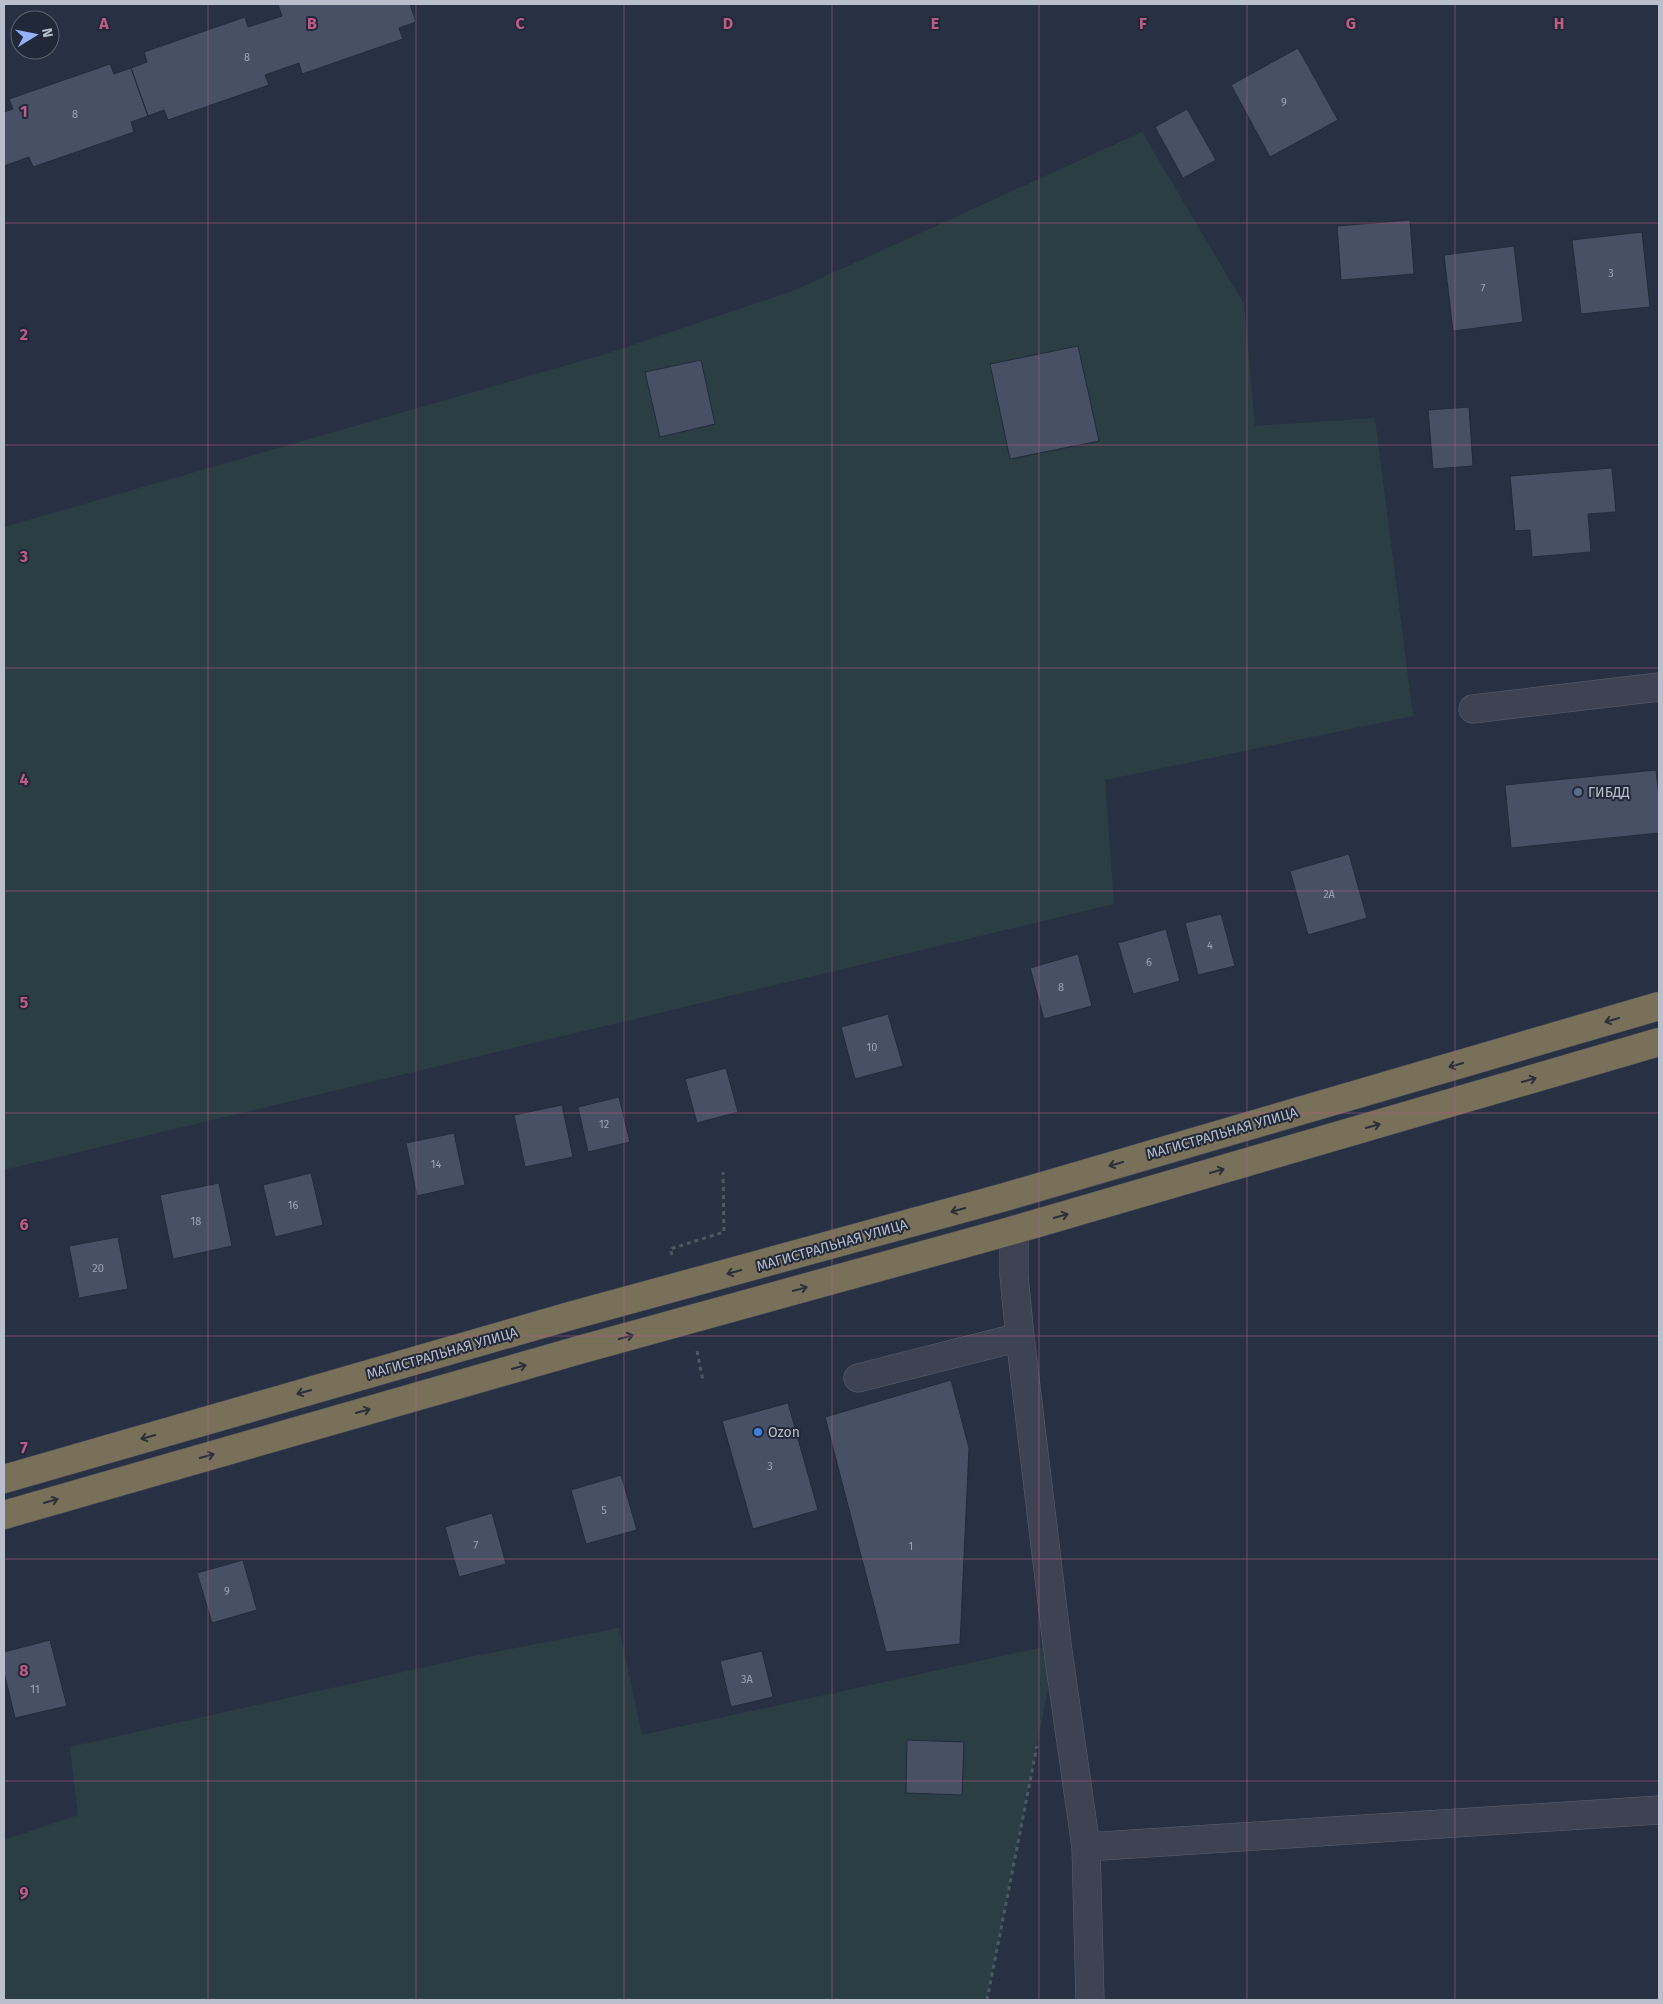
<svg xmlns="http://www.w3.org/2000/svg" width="1663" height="2004" font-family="'Fira Sans',sans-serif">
<rect width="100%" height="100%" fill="#283143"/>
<!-- green -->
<path fill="#2a3e44" d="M 1142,132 L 1244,304 L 1255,426 L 1375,418 L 1413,716 L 1105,780 L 1114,904 L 4,1170 L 4,527 L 609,353 L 795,290 Z
M 619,1628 L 642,1735 L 1057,1644 L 987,2000 L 4,2000 L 4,1840 L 78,1815 L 70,1747 L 474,1656 Z"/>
<!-- building -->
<path fill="#475065" stroke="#232a3a" d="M 283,4 L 410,4 L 416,22 L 399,28 L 403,39 L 302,74 L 299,63 L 265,75 L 269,85 L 168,120 L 164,110 L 148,116 L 131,68 L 147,62 L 144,52 L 245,17 L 248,27 L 282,16 L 278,5 Z
M 1298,48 L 1338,120 L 1270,157 L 1231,85 Z
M 110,64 L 114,74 L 131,68 L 148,116 L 131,122 L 134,132 L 33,167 L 29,157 L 4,166 L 4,112 L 13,109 L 9,99 Z
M 1187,109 L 1216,160 L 1183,178 L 1155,127 Z
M 1410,220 L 1414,274 L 1341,280 L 1337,226 Z
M 1642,232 L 1650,307 L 1581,314 L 1572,240 Z
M 1514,246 L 1523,322 L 1453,331 L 1444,255 Z
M 1078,346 L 1099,441 L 1010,459 L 990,364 Z
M 701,360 L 715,424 L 660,437 L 645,372 Z
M 1469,407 L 1473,466 L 1433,469 L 1428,410 Z
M 1612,468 L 1616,512 L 1588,514 L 1591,552 L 1532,557 L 1530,530 L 1515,531 L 1510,476 Z
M 1656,770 L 1659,797 L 1659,833 L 1511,848 L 1505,785 Z
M 1349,854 L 1367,918 L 1308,935 L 1290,871 Z
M 1221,914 L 1235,966 L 1198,975 L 1185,923 Z
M 1166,929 L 1180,981 L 1133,994 L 1118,943 Z
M 1078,954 L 1092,1006 L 1044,1019 L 1030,968 Z
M 888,1014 L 903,1066 L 855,1079 L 841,1027 Z
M 726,1068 L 738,1112 L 697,1123 L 685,1079 Z
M 619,1097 L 630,1142 L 588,1152 L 578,1107 Z
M 562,1105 L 573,1157 L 525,1167 L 514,1115 Z
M 454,1133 L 465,1185 L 417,1196 L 406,1143 Z
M 311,1173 L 323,1225 L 275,1237 L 263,1185 Z
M 219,1183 L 232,1246 L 173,1259 L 160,1195 Z
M 118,1237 L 128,1289 L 79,1298 L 69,1246 Z
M 951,1380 L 969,1448 L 960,1644 L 886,1652 L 825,1417 Z
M 788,1403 L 818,1510 L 753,1529 L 722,1421 Z
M 621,1475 L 637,1530 L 586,1544 L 571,1490 Z
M 492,1513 L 506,1564 L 459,1577 L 445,1527 Z
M 243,1560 L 257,1610 L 212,1623 L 197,1573 Z
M 50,1640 L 67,1706 L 15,1718 L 4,1672 L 4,1652 Z
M 762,1651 L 773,1697 L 731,1707 L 720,1661 Z
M 907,1740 L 964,1742 L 962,1795 L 906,1793 Z"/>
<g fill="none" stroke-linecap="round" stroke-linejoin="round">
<defs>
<path id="minor" d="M 1473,709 L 1659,687
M 1014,1230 L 1014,1276 L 1020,1337 L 1057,1644 L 1086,1847 L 1090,2000
M 858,1378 L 1020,1337
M 1086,1847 L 1659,1810"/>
<path id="highway" d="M 4,1479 L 570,1316 L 1005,1197 L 1659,1006
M 4,1515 L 579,1350 L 1014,1230 L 1659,1042"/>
</defs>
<!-- minor casing -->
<use href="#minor" stroke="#5b6170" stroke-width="29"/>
<!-- highway casing -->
<use href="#highway" stroke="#474e5d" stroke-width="29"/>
<!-- path -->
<path stroke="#495b61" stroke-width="3" stroke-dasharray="4 4" stroke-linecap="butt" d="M 672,1255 L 670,1249 L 724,1232 L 723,1172
M 697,1351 L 703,1381
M 987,2000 L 1037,1746"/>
<!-- minor -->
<use href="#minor" stroke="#3d4353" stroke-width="28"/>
<!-- highway -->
<use href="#highway" stroke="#79705a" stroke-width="28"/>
</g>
<!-- one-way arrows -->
<defs><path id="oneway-shaft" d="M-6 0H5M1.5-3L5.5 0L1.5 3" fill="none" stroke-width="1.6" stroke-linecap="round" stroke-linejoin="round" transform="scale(1.25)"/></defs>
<g stroke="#2a2f3b">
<use href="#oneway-shaft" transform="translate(1612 1020) rotate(164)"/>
<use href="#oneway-shaft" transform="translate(1456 1065) rotate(164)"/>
<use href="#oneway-shaft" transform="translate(1529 1080) rotate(-16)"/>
<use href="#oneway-shaft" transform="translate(1373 1126) rotate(-16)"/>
<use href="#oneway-shaft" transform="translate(1116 1164) rotate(164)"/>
<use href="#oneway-shaft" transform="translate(1217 1171) rotate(-16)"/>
<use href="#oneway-shaft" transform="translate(958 1210) rotate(164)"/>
<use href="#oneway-shaft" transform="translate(1061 1216) rotate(-16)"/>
<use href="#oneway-shaft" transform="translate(734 1272) rotate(164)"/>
<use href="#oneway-shaft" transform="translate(800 1289) rotate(-15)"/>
<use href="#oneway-shaft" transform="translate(626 1337) rotate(-15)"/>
<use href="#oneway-shaft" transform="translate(519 1367) rotate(-16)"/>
<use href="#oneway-shaft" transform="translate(304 1392) rotate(164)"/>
<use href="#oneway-shaft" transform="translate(363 1411) rotate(-16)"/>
<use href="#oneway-shaft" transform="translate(148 1437) rotate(164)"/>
<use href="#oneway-shaft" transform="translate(207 1456) rotate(-16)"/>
<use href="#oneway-shaft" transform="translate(51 1501) rotate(-16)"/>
</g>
<!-- grid -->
<path fill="none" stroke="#bf5b89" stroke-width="1" stroke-opacity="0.55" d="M 208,4 L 208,2000M 416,4 L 416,2000M 624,4 L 624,2000M 832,4 L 832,2000M 1039,4 L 1039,2000M 1247,4 L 1247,2000M 1455,4 L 1455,2000M 4,223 L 1659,223M 4,445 L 1659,445M 4,668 L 1659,668M 4,891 L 1659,891M 4,1113 L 1659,1113M 4,1336 L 1659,1336M 4,1559 L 1659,1559M 4,1781 L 1659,1781"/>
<!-- markers -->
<circle fill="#5c6f8a" stroke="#212838" stroke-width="2" cx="1578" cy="792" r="5"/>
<circle fill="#3f7fe0" stroke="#212838" stroke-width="2" cx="758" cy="1432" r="5"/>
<g text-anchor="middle" stroke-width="4" stroke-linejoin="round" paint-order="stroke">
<!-- number labels -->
<g font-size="11" fill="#9da3b3">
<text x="247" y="61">8</text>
<text x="1284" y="106">9</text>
<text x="75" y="118">8</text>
<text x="1611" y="277">3</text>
<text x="1483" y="292">7</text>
<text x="1329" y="898">2А</text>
<text x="1210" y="949">4</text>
<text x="1149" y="966">6</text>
<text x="1061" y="991">8</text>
<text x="872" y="1051">10</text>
<text x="604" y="1128">12</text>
<text x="436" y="1168">14</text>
<text x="293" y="1209">16</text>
<text x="196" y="1225">18</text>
<text x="98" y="1272">20</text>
<text x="770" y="1470">3</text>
<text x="604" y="1514">5</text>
<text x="476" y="1549">7</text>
<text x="911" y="1550">1</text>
<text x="227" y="1595">9</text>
<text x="747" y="1683">3А</text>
<text x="35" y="1693">11</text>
</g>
<!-- poi labels -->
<g font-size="14" fill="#babfcd" stroke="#212838" text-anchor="start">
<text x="1588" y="797">ГИБДД</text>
<text x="768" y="1437">Ozon</text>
</g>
<!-- street labels -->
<g font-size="14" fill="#babfcd" stroke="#212838">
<text transform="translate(1222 1133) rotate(-16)" y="5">МАГИСТРАЛЬНАЯ УЛИЦА</text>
<text transform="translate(832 1245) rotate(-16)" y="5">МАГИСТРАЛЬНАЯ УЛИЦА</text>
<text transform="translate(442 1353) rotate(-16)" y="5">МАГИСТРАЛЬНАЯ УЛИЦА</text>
</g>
</g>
<g font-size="16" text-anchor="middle" font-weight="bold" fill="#bf5b89" stroke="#212838" stroke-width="4" stroke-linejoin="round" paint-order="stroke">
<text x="104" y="29">A</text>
<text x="312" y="29">B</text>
<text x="520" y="29">C</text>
<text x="728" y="29">D</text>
<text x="935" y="29">E</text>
<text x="1143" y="29">F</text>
<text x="1351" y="29">G</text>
<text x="1559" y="29">H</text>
<text x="24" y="117">1</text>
<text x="24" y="340">2</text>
<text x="24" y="562">3</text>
<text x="24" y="785">4</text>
<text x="24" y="1008">5</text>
<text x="24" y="1230">6</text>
<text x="24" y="1453">7</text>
<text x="24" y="1676">8</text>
<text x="24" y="1898">9</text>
</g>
<!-- border -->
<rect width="1663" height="2004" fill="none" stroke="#babfcd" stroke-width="10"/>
<!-- north arrow -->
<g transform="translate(35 35) rotate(80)"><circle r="24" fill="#212838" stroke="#5e6474"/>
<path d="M0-4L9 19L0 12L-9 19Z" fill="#95b0f6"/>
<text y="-8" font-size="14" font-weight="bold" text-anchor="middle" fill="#babfcd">N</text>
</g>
</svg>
